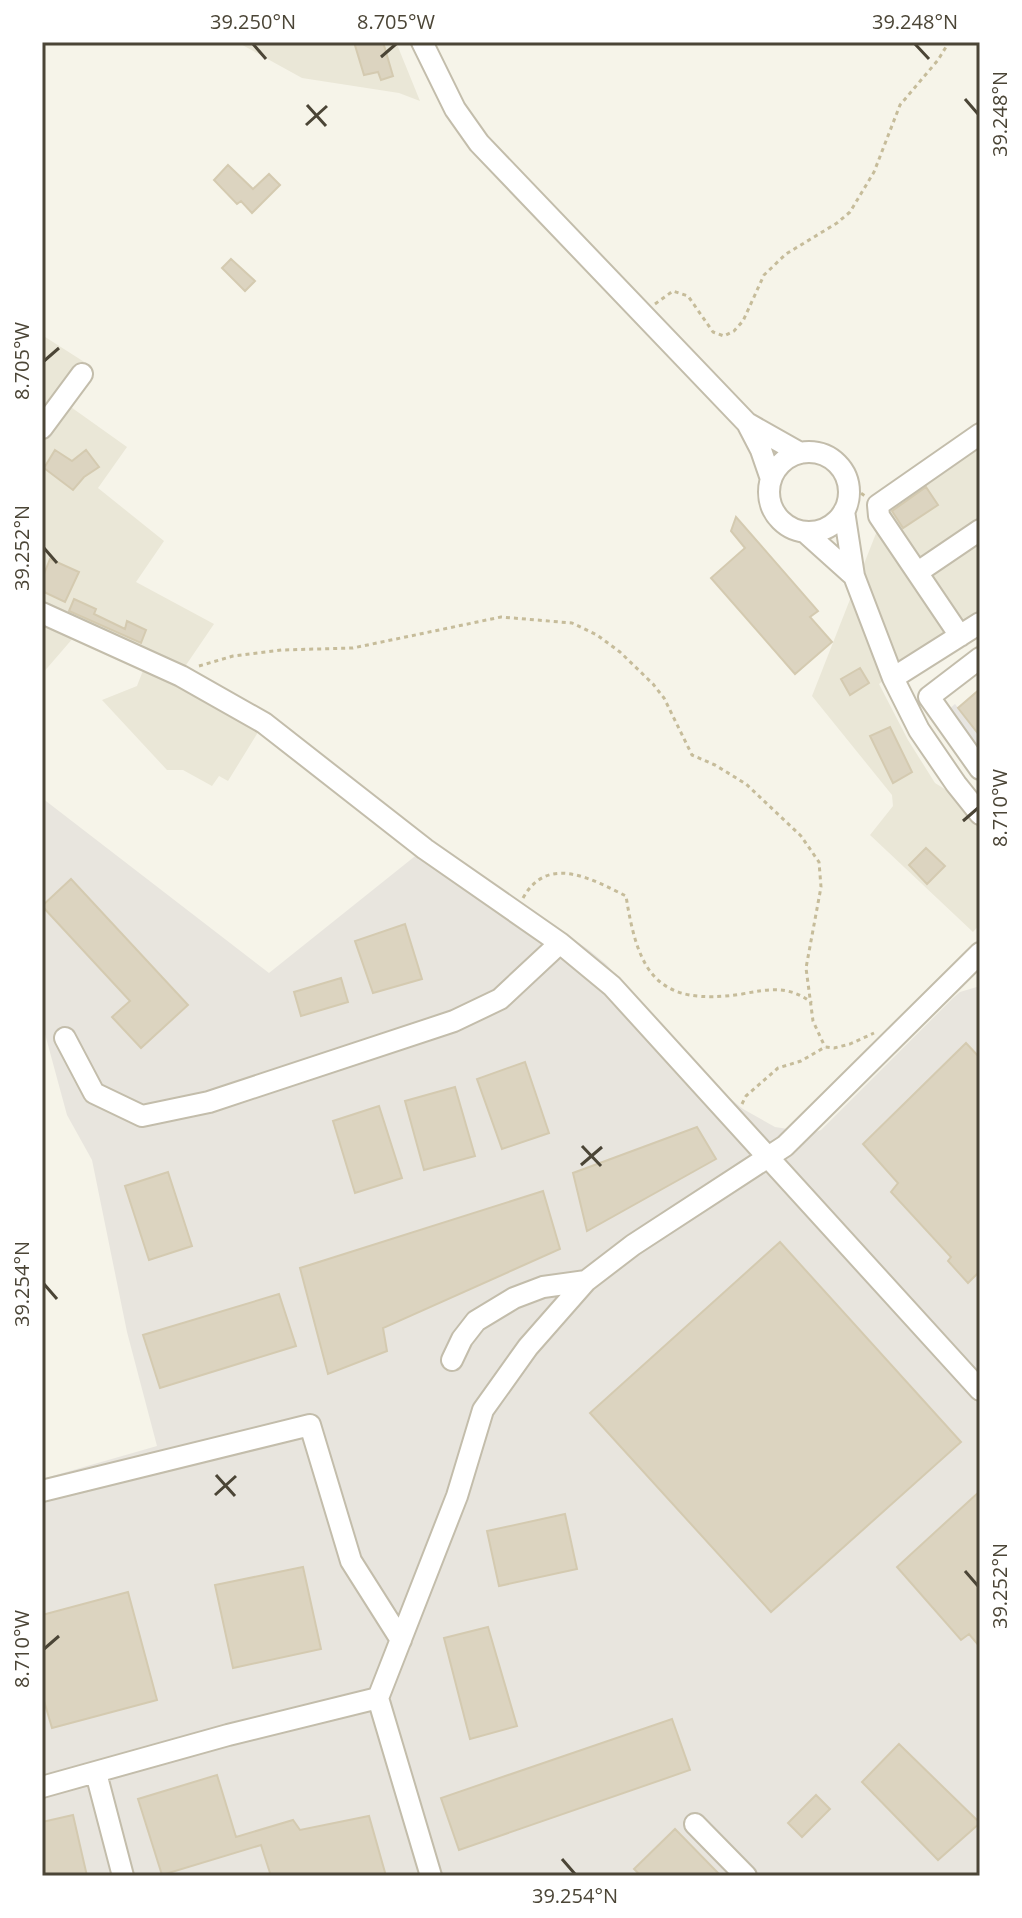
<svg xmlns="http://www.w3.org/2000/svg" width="1022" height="1918" font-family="'Open Sans',sans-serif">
<rect width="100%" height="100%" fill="#f6f4e9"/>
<!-- residential -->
<path fill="#eae7d7" d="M 237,42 L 396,42 L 420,101 L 399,93 L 302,78 Z
M 42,335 L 89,365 L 87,376 L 68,405 L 127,447 L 98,488 L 164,541 L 136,582 L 214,624 L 184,668 L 260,729 L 228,781 L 219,776 L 212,786 L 183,770 L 167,770 L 102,700 L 137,686 L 144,668 L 74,637 L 42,674 Z
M 980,444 L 980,617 L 916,655 L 879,684 L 908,740 L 935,783 L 980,811 L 980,924 L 973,932 L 870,835 L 893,806 L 892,795 L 812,696 L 886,508 Z"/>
<!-- industrial -->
<path fill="#e8e5de" d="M 42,798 L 269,973 L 419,853 L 435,843 L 589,950 L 606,964 L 716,1087 L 743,1109 L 775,1127 L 813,1133 L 821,1130 L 953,998 L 960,992 L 980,986 L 980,1876 L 42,1876 L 42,1479 L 157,1446 L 127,1332 L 92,1160 L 67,1115 L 42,1023 Z"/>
<!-- parking -->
<path fill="#e7e5e1" d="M 955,704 L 980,736 L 980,754 L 946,712 Z"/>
<!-- building -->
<path fill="#dcd4c0" stroke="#d4cab0" stroke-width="2" d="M 354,42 L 383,42 L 393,76 L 381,80 L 378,72 L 364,75 Z
M 228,165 L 253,189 L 269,174 L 280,185 L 252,213 L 241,201 L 237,204 L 214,180 Z
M 231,259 L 255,281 L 245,291 L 222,268 Z
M 55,450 L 72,461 L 86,450 L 99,467 L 84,477 L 73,490 L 44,468 Z
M 926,487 L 938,505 L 903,528 L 892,511 Z
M 736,517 L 818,611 L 810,617 L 832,642 L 795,674 L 711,578 L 745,548 L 731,531 Z
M 50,559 L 79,572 L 65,602 L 42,591 L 42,579 Z
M 74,599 L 96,609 L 94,614 L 125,629 L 127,621 L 146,630 L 141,643 L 69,611 Z
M 860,668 L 869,683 L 850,695 L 841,679 Z
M 980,689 L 980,736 L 958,708 Z
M 890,727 L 912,772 L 893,783 L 870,736 Z
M 926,848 L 945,866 L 927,884 L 909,865 Z
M 71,879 L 188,1005 L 141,1048 L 112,1017 L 130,1001 L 42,906 Z
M 405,924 L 422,979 L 373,993 L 355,941 Z
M 341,978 L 348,1002 L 301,1016 L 294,992 Z
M 966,1043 L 980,1058 L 980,1271 L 968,1283 L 948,1261 L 951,1257 L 891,1192 L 898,1183 L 863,1144 Z
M 525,1062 L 549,1133 L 502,1149 L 477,1079 Z
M 455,1087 L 475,1156 L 424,1170 L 405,1101 Z
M 379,1106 L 402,1178 L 355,1193 L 333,1121 Z
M 697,1127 L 716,1159 L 587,1231 L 573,1173 Z
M 168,1172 L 192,1246 L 149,1260 L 125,1186 Z
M 543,1191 L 560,1249 L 383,1328 L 387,1351 L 328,1374 L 300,1268 Z
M 780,1242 L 961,1442 L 771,1612 L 590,1413 Z
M 279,1294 L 296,1346 L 160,1388 L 143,1335 Z
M 980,1491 L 980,1647 L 969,1634 L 961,1640 L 897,1567 Z
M 565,1514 L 577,1569 L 499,1586 L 487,1531 Z
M 303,1567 L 321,1649 L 233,1668 L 215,1585 Z
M 128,1592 L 157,1700 L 52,1728 L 42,1694 L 42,1615 Z
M 488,1627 L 517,1726 L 470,1739 L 444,1638 Z
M 672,1719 L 690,1770 L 459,1850 L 441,1798 Z
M 899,1744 L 980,1823 L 938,1860 L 862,1782 Z
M 217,1775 L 236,1837 L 293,1820 L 300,1830 L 369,1816 L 386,1876 L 271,1876 L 261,1845 L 162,1875 L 138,1799 Z
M 816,1795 L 830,1809 L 802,1837 L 788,1823 Z
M 73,1815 L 87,1876 L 42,1876 L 42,1822 Z
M 675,1829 L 721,1876 L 641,1876 L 634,1869 Z"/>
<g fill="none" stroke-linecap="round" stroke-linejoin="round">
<defs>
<path id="minor" d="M 422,42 L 455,109 L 479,143 L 747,423 L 800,453
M 747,423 L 761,450 L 771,479
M 42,428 L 82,374
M769 492a40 40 0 1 1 80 0a40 40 0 1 1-80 0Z
M 844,511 L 854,576 L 893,678 L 919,730 L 956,784 L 980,814
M 805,532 L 854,576
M 918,572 L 980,530
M 42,613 L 181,676 L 264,723 L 425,849 L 560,943 L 612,986 L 980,1390
M 960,636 L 879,516 L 878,505 L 980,434
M 980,658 L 929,697 L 980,769
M 893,678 L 980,623
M 65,1038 L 94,1093 L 142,1116 L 209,1102 L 454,1021 L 500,999 L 560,943
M 452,1360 L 462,1339 L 476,1321 L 514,1298 L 543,1287 L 586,1281
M 42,1491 L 310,1425 L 351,1561 L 401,1640
M 96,1773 L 123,1876
M 42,1787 L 228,1735 L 378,1698
M 695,1824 L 746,1876
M 431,1876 L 378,1698 L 457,1496 L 483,1410 L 528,1347 L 586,1281 L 633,1245 L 785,1146 L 980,953"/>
</defs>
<!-- minor casing -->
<use href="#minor" stroke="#c3bdab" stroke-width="24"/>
<!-- path -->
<path stroke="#c6bc9a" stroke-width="3" stroke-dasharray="4 4" stroke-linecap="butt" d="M 655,304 L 673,291 L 688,296 L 713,332 L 724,336 L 734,331 L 743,321 L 764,275 L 786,254 L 837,223 L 850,212 L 874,172 L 900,105 L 938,60 L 949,42
M 848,484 L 865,496
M 199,666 L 233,656 L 282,650 L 353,648 L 501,617 L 572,623 L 597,635 L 620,652 L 653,684 L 664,698 L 692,755 L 715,765 L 746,784 L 801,836 L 819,862 L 821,887 L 806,968 L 813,1021 L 825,1047
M 523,898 C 548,853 593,880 626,896 C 638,973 657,1007 742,994 C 769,989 789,985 812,1003
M 742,1104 L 746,1096 L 778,1068 L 801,1061 L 825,1047 L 834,1048 L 850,1044 L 874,1033"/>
<!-- minor -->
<use href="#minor" stroke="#fff" stroke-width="20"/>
</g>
<!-- ticks -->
<path fill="none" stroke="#4b4536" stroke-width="3" d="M 253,44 L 266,59M 915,44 L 929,59M 381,57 L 396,44M 965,99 L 978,114M 307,105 L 326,126M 306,125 L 327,106M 44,361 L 59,348M 44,548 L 57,563M 963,821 L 978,808M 582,1146 L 601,1166M 581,1165 L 602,1147M 44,1284 L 57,1299M 216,1475 L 235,1496M 215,1495 L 236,1476M 965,1571 L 978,1586M 44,1649 L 59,1636M 562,1859 L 575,1874"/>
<!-- border -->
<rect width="1022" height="1918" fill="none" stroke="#ffffff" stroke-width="88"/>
<rect x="44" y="44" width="934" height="1830" fill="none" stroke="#4b4536" stroke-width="3"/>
<g font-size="20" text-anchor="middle" fill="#4b4536">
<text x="253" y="29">39.250°N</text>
<text x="396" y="29">8.705°W</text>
<text x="915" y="29">39.248°N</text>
<text transform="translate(1000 114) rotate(-90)" y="7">39.248°N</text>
<text transform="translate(22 361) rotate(-90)" y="7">8.705°W</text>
<text transform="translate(22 548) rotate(-90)" y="7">39.252°N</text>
<text transform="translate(1000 808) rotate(-90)" y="7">8.710°W</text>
<text transform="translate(22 1284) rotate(-90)" y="7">39.254°N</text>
<text transform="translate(1000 1586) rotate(-90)" y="7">39.252°N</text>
<text transform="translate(22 1649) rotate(-90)" y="7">8.710°W</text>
<text x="575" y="1903">39.254°N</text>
</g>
</svg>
